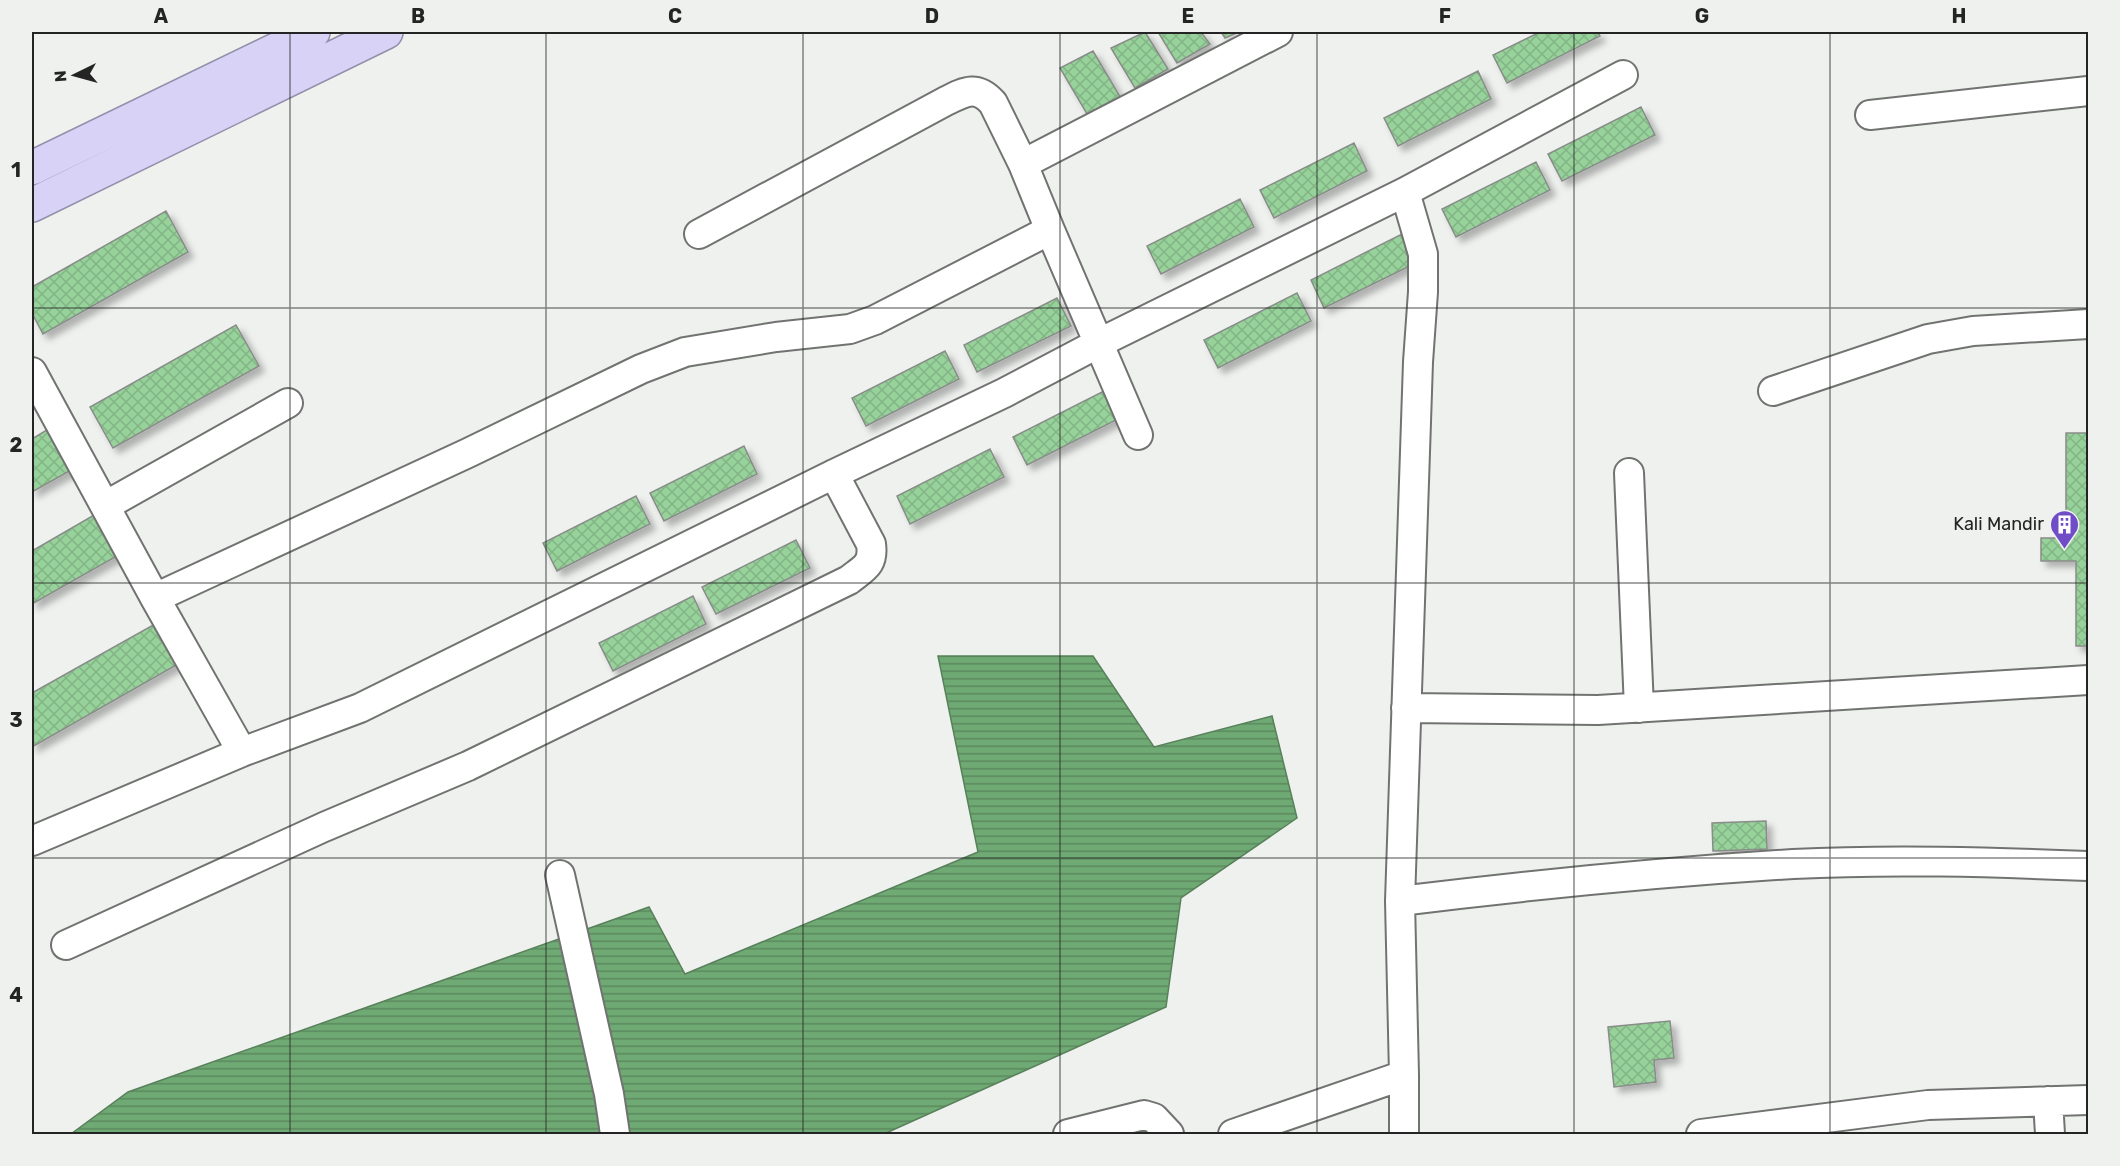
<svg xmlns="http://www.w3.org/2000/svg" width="2120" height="1166" font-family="Rubik,sans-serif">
<defs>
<pattern id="water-rules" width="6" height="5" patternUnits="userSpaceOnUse" patternTransform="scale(1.5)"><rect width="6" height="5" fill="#6fa973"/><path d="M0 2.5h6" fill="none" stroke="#5b895e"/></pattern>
<pattern id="building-cross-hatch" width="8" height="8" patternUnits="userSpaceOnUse" patternTransform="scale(1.5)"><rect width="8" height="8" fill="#97d29b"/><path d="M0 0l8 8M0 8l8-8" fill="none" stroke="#82b485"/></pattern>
<filter id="shadow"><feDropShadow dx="5.5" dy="5.5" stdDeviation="3" flood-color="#0004"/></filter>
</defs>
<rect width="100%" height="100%" fill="#eff1ef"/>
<!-- water -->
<path fill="url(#water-rules)" stroke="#58815b" stroke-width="1.5" d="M 938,656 L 1093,656 L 1154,747 L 1272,716 L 1297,818 L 1181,898 L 1166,1007 L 884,1134 L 71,1134 L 128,1092 L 649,907 L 685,974 L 978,852 Z"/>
<!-- building -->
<path fill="url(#building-cross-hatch)" stroke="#898c89" stroke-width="1.5" filter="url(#shadow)" d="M 1145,32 L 1168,69 L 1135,88 L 1111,48 Z
M 1158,32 L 1201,32 L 1210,44 L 1177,63 Z
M 1221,32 L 1239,32 L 1225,38 Z
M 1540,32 L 1598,32 L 1600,36 L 1507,83 L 1493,55 Z
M 1093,51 L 1122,100 L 1090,119 L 1060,68 Z
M 1478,71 L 1491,99 L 1398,146 L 1384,118 Z
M 1641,107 L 1655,135 L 1562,181 L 1548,154 Z
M 1354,143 L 1367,171 L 1274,218 L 1260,190 Z
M 1536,162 L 1550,190 L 1456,237 L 1442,209 Z
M 1240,199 L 1254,227 L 1161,274 L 1147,246 Z
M 166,211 L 188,252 L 43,334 L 32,313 L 32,287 Z
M 1404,233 L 1418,262 L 1324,308 L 1311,280 Z
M 1297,293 L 1311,321 L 1218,368 L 1204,340 Z
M 1057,298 L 1071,326 L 977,372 L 964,345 Z
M 236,325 L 259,366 L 113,448 L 90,407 Z
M 945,351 L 959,379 L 866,426 L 852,398 Z
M 1106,390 L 1120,418 L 1027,465 L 1013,437 Z
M 50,428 L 73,469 L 32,492 L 32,439 Z
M 2066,433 L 2088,433 L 2088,646 L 2076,646 L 2076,561 L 2041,561 L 2041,538 L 2066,538 Z
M 744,446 L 757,474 L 664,521 L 650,493 Z
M 990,449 L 1004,477 L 910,524 L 897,496 Z
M 636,496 L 650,524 L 557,571 L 543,543 Z
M 101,511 L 124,552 L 32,604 L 32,551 Z
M 796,540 L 810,568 L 716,614 L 702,587 Z
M 693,596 L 706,624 L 613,671 L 599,643 Z
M 155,624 L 178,664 L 32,747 L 32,693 Z
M 1766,821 L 1767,849 L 1713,851 L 1712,823 Z
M 1670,1021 L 1674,1058 L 1654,1060 L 1656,1082 L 1614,1087 L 1608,1027 Z"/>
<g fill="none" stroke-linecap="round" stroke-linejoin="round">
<defs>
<path id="minor" d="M 1870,115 L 2088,91
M 1023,164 L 1278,32
M 1050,230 L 1138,435
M 32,372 L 155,598 L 242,752
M 1773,391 L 1928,339 L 1973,331 L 2088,324
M 1629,473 L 1639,708
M 105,506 L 288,403
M 155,598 L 468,453 L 641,369 L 685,352 L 776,337 L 850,329 L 875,320 L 1050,230 L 1023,164 L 993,103 C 977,85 966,91 946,101 L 699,234
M 1406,708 L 1598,710 L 2088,680
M 32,841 L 242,752 L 360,708 L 834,474 L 1004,393 L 1099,343 L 1405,192 L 1623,75
M 560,875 L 609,1094 L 615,1134
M 1400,901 C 1530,885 1662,872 1793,864 C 1891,859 1990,862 2088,866
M 66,945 L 324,827 L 468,766 L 849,580 C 864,568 874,565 871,544 L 834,474
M 2048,1101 L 2050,1134
M 1068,1134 L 1144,1115 L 1154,1118 L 1169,1134
M 1233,1134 L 1404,1075
M 1404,1134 L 1404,1075 L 1400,901 L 1418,362 L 1423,292 L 1423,254 L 1405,192
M 1701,1134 L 1928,1105 L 2088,1100"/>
<path id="trunk" d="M 32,168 L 313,32
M 32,205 L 386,32"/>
</defs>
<!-- minor casing -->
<use href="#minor" stroke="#717371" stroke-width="32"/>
<!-- trunk casing -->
<use href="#trunk" stroke="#938fab" stroke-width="36"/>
<!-- minor -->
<use href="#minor" stroke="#fff" stroke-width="28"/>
<!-- trunk -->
<use href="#trunk" stroke="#d8d3f6" stroke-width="33"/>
</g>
<!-- grid -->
<path fill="none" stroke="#232423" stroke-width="1.5" stroke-opacity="0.55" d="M 290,32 L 290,1134M 546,32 L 546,1134M 803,32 L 803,1134M 1060,32 L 1060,1134M 1317,32 L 1317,1134M 1574,32 L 1574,1134M 1830,32 L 1830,1134M 32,308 L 2088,308M 32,583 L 2088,583M 32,858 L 2088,858"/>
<!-- icons -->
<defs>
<symbol id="building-pin" viewBox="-11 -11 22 30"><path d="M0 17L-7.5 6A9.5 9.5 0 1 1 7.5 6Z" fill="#704dc6" stroke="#eff1ef"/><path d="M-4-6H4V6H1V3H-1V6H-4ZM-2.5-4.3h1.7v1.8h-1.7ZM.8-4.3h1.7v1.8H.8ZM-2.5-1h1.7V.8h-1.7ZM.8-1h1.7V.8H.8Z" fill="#fff"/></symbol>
</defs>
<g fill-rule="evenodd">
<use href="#building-pin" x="2048" y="508" width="33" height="45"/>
</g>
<g text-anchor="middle" stroke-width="6" stroke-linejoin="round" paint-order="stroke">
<!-- poi labels -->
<g font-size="18" fill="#232423" stroke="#eff1ef" text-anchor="end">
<text x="2044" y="530">Kali Mandir</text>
</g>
</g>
<!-- border -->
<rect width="2120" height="1166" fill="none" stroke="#eff1ef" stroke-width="66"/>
<!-- north arrow -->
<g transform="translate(75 75) rotate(265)" stroke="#eff1ef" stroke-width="4.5" paint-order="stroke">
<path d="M0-4.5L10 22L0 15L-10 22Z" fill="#232423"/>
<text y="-9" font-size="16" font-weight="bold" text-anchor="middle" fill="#232423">N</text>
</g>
<rect x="33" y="33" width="2054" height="1100" fill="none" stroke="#232423" stroke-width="2"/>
<g font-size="20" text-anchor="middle" font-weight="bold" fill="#232423">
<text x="161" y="23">A</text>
<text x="418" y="23">B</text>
<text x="675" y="23">C</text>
<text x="932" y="23">D</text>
<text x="1188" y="23">E</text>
<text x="1445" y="23">F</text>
<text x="1702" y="23">G</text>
<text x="1959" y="23">H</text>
<text x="16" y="177">1</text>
<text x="16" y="452">2</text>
<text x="16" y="727">3</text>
<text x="16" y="1002">4</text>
</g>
</svg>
